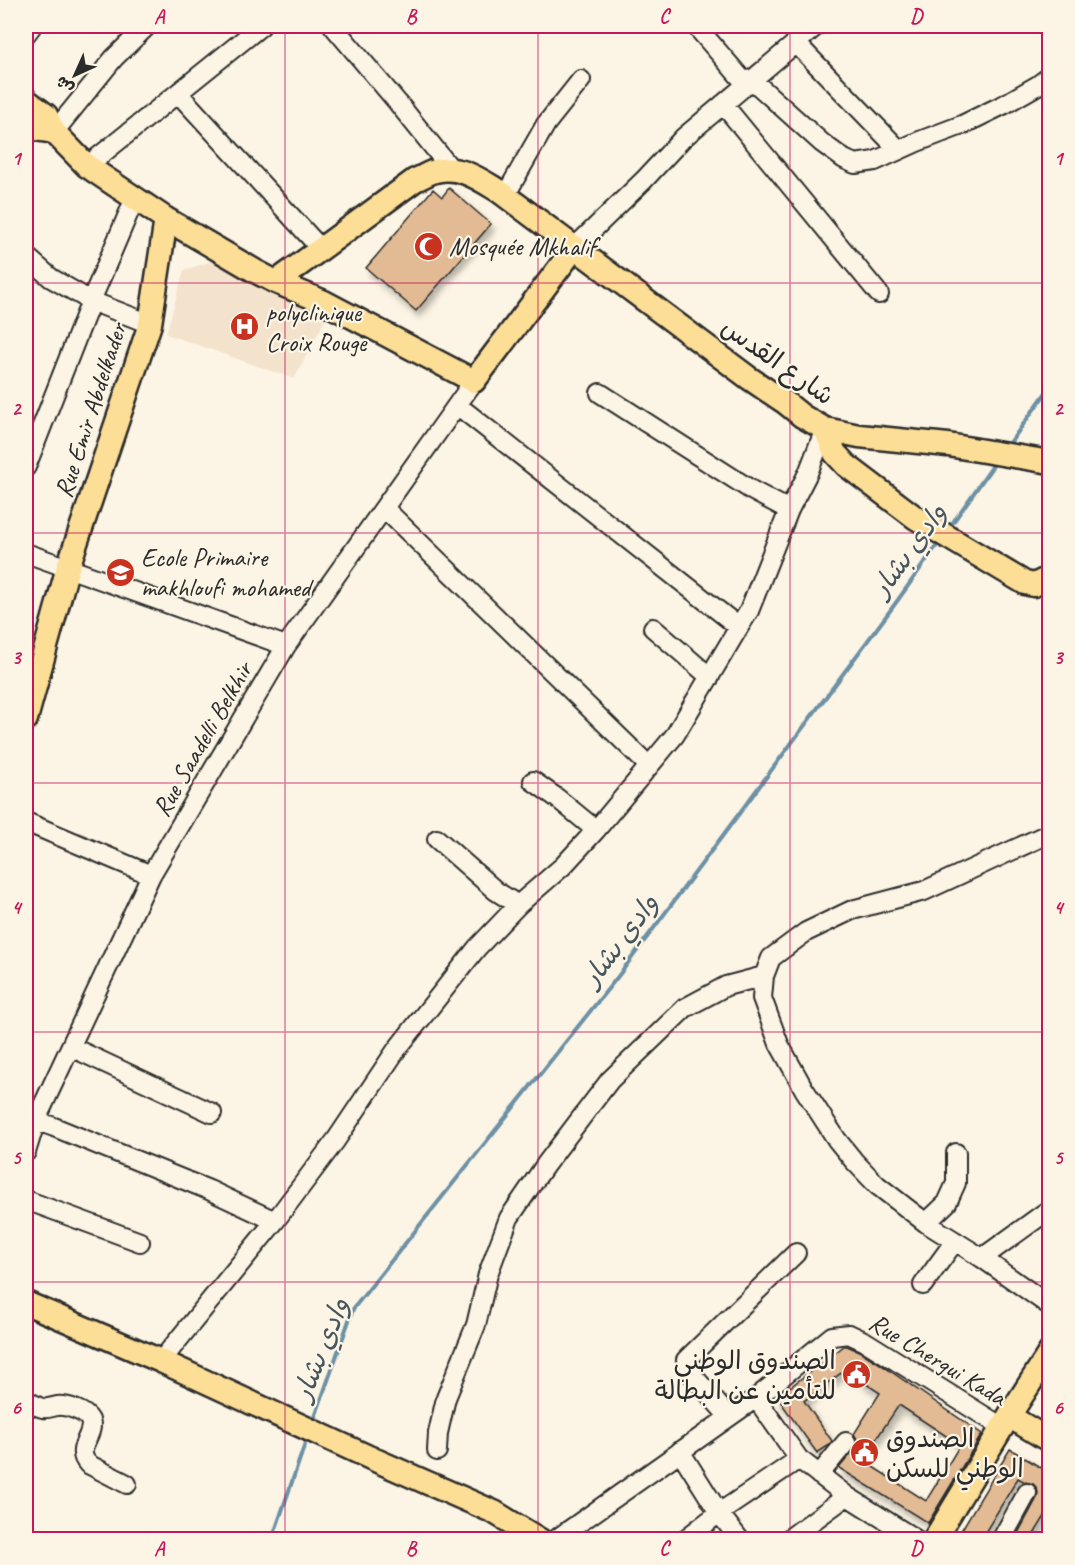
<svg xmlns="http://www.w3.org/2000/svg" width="1075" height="1565" font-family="Caveat,'Playpen Sans Arabic',sans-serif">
<defs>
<filter id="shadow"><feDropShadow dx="3.5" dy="6" stdDeviation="3" flood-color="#0004"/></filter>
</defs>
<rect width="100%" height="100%" fill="#fcf5e5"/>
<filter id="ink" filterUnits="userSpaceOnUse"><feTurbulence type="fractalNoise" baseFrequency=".0167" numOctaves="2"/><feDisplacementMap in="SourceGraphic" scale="12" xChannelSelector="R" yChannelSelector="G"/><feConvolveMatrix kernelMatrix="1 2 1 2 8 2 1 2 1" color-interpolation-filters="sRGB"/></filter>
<g filter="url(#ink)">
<!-- built -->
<path fill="#f4e3cc" d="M 212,261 L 325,320 L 294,379 L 166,334 L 184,270 Z"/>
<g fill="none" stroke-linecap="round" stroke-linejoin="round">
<!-- stream -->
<path stroke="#6c90a5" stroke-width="4" d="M 1007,447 L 1050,387
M 949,528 L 997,460
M 313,1423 L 353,1309 L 619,975 L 895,604 L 940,541
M 272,1540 L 307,1438"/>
</g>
<!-- building -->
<path fill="#e2ba93" stroke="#2b2b2b" stroke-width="1.5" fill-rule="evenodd" filter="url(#shadow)" d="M 449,188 L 491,224 L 416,311 L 366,268 L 433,189 L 442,197 Z
M 844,1346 L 847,1346 L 861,1352 L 877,1362 L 982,1434 L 928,1523 L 839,1468 L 855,1449 L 857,1443 L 857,1439 L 854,1434 L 880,1393 L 845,1370 L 804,1401 L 832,1441 L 828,1446 L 817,1453 L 777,1397 ZM 899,1405 L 960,1445 L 926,1501 L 862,1460 Z
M 1010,1449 L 1050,1473 L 1050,1508 L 1031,1539 L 1020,1539 L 1016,1537 L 1037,1498 L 1038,1493 L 1037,1488 L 1033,1484 L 1025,1482 L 1018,1478 L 981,1539 L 956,1539 Z"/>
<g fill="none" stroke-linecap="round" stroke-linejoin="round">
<defs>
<path id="minor" d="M 333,26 L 398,103 L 451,169
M 696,26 L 746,84
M 26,34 L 32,26
M 795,42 L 899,150
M 751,79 L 822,143 L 844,159 L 855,164 L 875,161 L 917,142 L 962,125 L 1005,104 L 1038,85 L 1050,76
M 178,93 L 321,249
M 723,104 L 879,294
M 54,132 L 114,58 L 147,26
M 87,166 L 261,26
M 505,196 L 546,124 L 581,80
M 575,247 L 644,180 L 683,138 L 816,26
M 26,256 L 51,278 L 91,301 L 135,198
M 600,393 L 753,491 L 789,510
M 457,405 L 739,627
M 26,467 L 91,301 L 150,324
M 384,508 L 649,766
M 26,553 L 286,646
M 653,628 L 710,677
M 533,781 L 557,798 L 596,830
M 26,822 L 151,875
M 1050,833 L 924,891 L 852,910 L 806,932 L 771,958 L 764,976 L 762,998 L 779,1044 L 804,1089 L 837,1140 L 854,1161 L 877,1185 L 926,1223 L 982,1258 L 1050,1306
M 437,839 L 496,891 L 518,905
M 71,1047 L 212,1113
M 26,1117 L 54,1127 L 209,1190 L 275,1221
M 26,1152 L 36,1120 L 151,875 L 286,646 L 474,381
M 26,1200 L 140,1242
M 926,1223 L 947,1203 L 956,1183 L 956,1153
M 982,1258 L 1050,1209
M 923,1285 L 955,1241
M 161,1361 L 275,1221 L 336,1140 L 397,1049 L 477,948 L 518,905 L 563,866 L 596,830 L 675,735 L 739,627 L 749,611 L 789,510 L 808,473 L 825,429
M 756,1398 L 799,1459 L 847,1496 L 917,1540
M 26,1400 C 31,1402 37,1407 43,1408 C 47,1409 52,1407 57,1406 C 67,1405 85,1411 90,1420 C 96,1435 73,1448 88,1464 L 127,1484
M 729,1417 L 688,1370 L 686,1360 L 796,1253
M 437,1451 L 438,1433 L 446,1398 L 476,1325 L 488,1274 L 509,1218 L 546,1164 L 610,1080 L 685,1008 L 726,986 L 764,976
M 680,1451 L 719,1513 L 740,1540
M 819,1475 L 846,1442
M 555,1540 L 756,1398 L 832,1336 L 849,1334 L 866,1342 L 1002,1427
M 684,1540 L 719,1513 L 799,1459
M 787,1540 L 847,1496
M 1001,1540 L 1027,1493"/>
<path id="major" d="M 26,100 L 46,115 L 54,132 L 87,166 L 166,219 L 255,271 L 276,282 L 324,302 L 474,381 L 575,247
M 26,121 L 35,129 L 54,132
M 276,282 L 415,180 C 421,178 427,174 432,172 C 457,163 479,179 499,191 L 749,378 L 786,403 L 802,416 L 825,429 L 859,436 L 948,445 L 1050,462
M 825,429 L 835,453 L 846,465 L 916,518 L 1025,583 L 1034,585 L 1050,577
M 26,719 L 68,567 L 150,324 L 166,219
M 26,1303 L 161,1361 L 373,1459 L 494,1512 L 540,1540
M 1009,1416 L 1050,1441
M 934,1540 L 1009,1416 L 1050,1352"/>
</defs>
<!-- minor casing -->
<use href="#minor" stroke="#2b2b2b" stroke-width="22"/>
<!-- major casing -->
<use href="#major" stroke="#2b2b2b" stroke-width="27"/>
<!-- minor -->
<use href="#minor" stroke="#fcf5e5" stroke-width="18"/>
<!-- major -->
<use href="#major" stroke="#fdde96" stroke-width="22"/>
</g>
</g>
<!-- grid -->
<path fill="none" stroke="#c2185b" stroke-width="1.5" stroke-opacity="0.55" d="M 285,26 L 285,1540M 538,26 L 538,1540M 790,26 L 790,1540M 26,283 L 1050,283M 26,533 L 1050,533M 26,783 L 1050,783M 26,1032 L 1050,1032M 26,1282 L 1050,1282"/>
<!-- icons -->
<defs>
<symbol id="mosque-disc" viewBox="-11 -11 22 22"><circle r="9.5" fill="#c8321e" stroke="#fcf5e5"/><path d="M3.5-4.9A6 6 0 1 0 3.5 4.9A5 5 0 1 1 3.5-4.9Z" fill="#fff"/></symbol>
<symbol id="hospital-disc" viewBox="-11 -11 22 22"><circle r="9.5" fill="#c8321e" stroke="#fcf5e5"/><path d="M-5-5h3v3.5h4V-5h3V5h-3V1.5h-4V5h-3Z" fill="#fff"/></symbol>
<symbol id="school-disc" viewBox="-11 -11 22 22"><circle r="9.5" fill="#c8321e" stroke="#fcf5e5"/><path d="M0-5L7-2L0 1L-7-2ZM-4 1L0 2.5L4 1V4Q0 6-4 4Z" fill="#fff"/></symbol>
<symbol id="civic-disc" viewBox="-11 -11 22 22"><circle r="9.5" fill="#c8321e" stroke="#fcf5e5"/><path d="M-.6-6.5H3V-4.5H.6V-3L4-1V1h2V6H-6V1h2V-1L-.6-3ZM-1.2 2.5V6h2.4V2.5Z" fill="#fff"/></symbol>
</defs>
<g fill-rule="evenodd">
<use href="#mosque-disc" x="412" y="230" width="33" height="33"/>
<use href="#hospital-disc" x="228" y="310" width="33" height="33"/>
<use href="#school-disc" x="104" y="556" width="33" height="33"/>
<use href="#civic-disc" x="840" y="1358" width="33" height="33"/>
<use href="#civic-disc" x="848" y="1436" width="33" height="33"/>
</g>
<g text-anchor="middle" stroke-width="4.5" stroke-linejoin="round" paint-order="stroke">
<!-- poi labels -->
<g font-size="26" fill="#2b2b2b" stroke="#fcf5e5" text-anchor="start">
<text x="449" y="255">Mosquée Mkhalif</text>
<text x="266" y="321">polyclinique<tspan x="266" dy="30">Croix Rouge</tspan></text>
<text x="141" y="566">Ecole Primaire<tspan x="141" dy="30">makhloufi mohamed</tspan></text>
<text x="836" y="1369" text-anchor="end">الصندوق الوطني<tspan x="836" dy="30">للتأمين عن البطالة</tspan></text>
<text x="886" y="1447">الصندوق<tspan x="886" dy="30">الوطني للسكن</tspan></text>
</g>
<!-- street labels -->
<g font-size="26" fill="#2b2b2b" stroke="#fcf5e5">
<text transform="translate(778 361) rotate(35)" y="9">شارع القدس</text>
<text transform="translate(90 410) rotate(-72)" y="9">Rue Emir Abdelkader</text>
<text transform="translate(202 739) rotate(-60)" y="9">Rue Saadelli Belkhir</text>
<text transform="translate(938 1359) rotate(31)" y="9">Rue Chergui Kada</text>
</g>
<!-- water labels -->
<g font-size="27" font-style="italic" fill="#46555e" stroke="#fcf5e5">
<text transform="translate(909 550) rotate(-54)" y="9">وادي بشار</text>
<text transform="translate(620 940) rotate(-53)" y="9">وادي بشار</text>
<text transform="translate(321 1349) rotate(-68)" y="9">وادي بشار</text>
</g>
</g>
<!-- margin -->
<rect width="1075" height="1565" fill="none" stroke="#fcf5e5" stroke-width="66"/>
<!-- north arrow -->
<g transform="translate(75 75) rotate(225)" stroke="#fcf5e5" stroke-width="4.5" paint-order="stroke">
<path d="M0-4.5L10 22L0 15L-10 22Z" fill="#2b2b2b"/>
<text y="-9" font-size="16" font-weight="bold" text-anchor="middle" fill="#2b2b2b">ش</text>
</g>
<rect x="33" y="33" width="1009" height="1499" fill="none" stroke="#c2185b" stroke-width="2"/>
<g font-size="20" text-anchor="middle" font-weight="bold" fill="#c2185b">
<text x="159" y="23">A</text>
<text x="411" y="23">B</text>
<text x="664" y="23">C</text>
<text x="916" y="23">D</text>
<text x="16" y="165">1</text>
<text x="1058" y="165">1</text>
<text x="16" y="415">2</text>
<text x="1058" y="415">2</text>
<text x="16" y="664">3</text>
<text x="1058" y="664">3</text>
<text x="16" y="914">4</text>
<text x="1058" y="914">4</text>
<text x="16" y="1164">5</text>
<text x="1058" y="1164">5</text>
<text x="16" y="1414">6</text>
<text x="1058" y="1414">6</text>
<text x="159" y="1555">A</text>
<text x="411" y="1555">B</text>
<text x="664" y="1555">C</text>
<text x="916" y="1555">D</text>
</g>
</svg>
